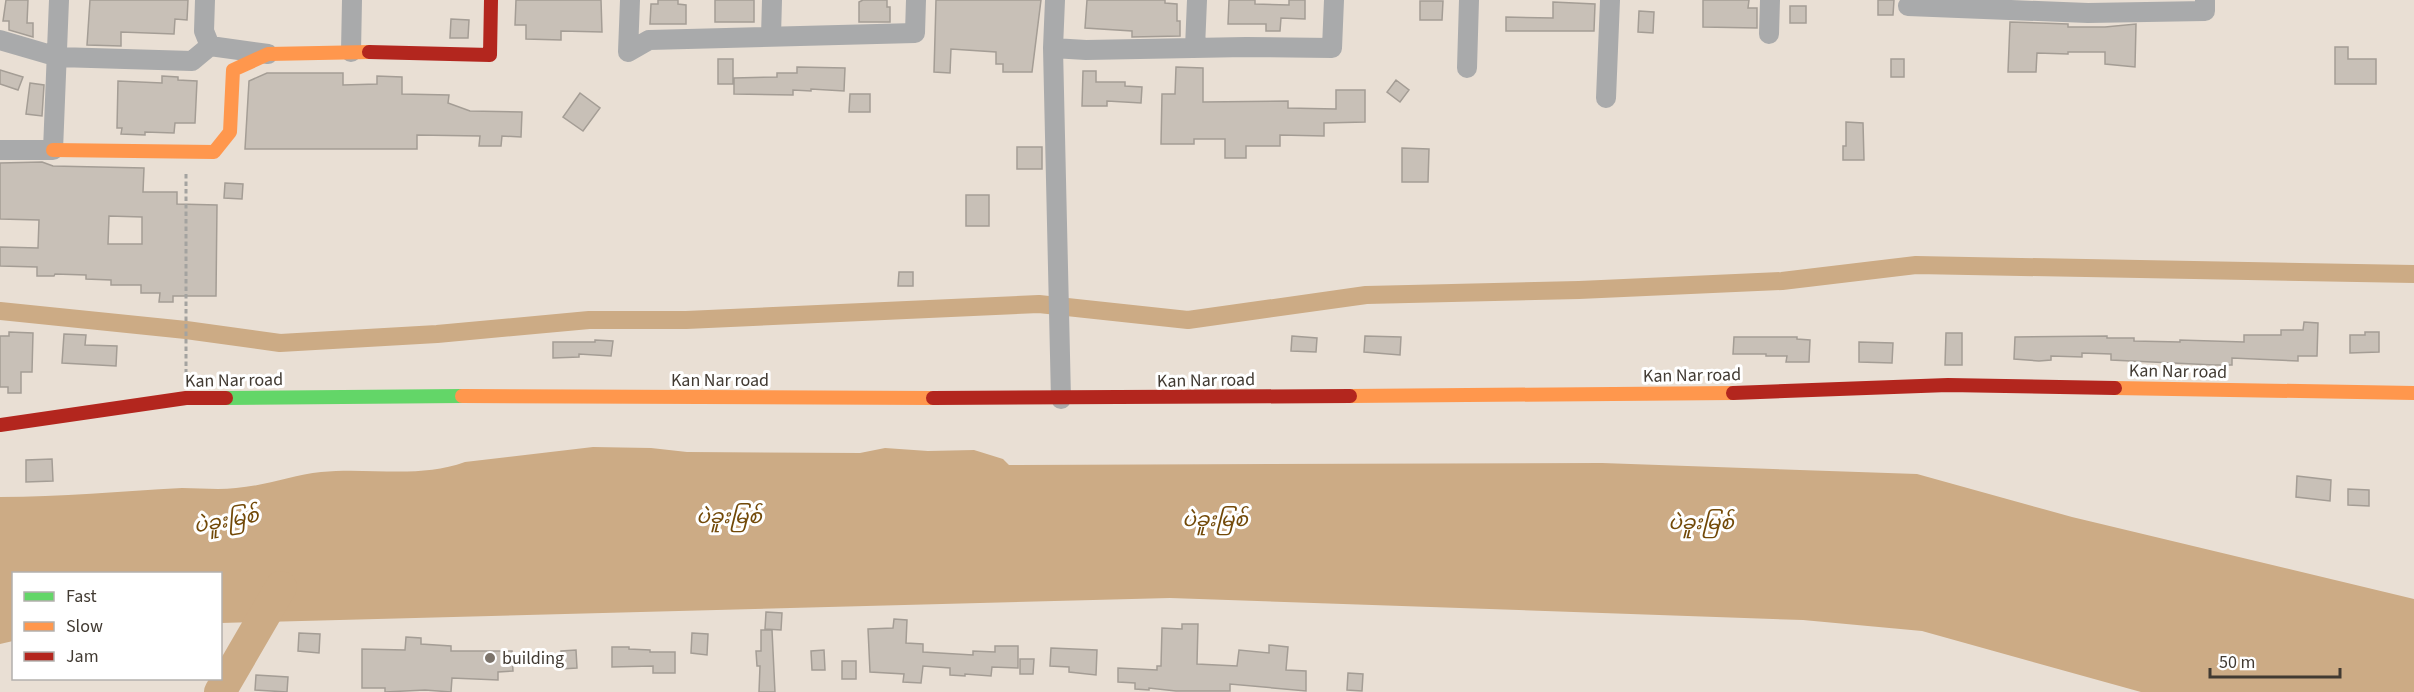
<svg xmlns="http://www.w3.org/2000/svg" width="2414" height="692" font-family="'Source Sans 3','Noto Sans Myanmar',sans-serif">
<rect width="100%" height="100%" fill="#e9dfd4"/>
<!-- water -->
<path fill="#ccab85" d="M 593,447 L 651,448 L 687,452 L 860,453 L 885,448 L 928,451 L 974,450 L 1003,459 L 1009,465 L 1602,463 L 1917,474 L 2072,517 L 2414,599 L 2414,692 L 2141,692 L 1922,631 L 1803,620 L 1170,598 L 221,623 L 220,574 L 14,574 L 13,641 L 0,644 L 0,497 C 61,497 121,491 182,488 C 200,488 218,490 236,488 C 265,486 293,475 321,472 C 370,467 418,479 465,462 Z"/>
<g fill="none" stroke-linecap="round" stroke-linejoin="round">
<!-- canal -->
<path stroke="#ccab85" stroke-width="18" d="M 0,311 L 186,330 L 280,343 L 437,334 L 589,320 L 686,320 L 1039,304 L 1188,320 L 1366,295 L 1579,290 L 1782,281 L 1916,265 L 2414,274"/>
<!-- river -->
<path stroke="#ccab85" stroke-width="32" d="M 220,692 L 281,587"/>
</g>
<!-- building -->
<path fill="#c8c0b7" stroke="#a49d95" stroke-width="1.5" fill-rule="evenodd" d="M 6,0 L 28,0 L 27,23 L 33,23 L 33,37 L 9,30 L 9,21 L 3,21 Z
M 90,0 L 188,0 L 187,20 L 175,19 L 174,34 L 121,32 L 121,46 L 87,45 Z
M 516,0 L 601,0 L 602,32 L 561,31 L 561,40 L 526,39 L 526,25 L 515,25 Z
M 658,0 L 678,0 L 678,4 L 686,5 L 686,24 L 650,24 L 651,4 L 658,4 Z
M 715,0 L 754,0 L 754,22 L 715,22 Z
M 863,0 L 887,0 L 887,7 L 890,7 L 890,22 L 859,22 L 859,2 Z
M 936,0 L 1041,0 L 1032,72 L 1003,72 L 1003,64 L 996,64 L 996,52 L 951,49 L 950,73 L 934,72 Z
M 1087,0 L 1165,0 L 1165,3 L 1177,4 L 1177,21 L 1180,21 L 1180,36 L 1132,37 L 1132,31 L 1085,28 Z
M 1229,0 L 1255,0 L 1255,4 L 1289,5 L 1289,0 L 1305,0 L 1305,19 L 1281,18 L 1280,31 L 1266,31 L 1266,24 L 1228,24 Z
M 1703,0 L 1749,0 L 1748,8 L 1757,8 L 1757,28 L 1703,27 Z
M 1878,0 L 1894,0 L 1893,15 L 1878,15 Z
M 1420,1 L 1443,1 L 1442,20 L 1420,20 Z
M 1553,2 L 1595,4 L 1594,31 L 1506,31 L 1506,17 L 1553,18 Z
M 1790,6 L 1806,6 L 1806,23 L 1790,23 Z
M 1639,11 L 1654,12 L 1653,33 L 1638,32 Z
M 451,19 L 469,20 L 468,38 L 450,38 Z
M 2010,22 L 2068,24 L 2068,27 L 2105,27 L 2136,24 L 2135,67 L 2105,64 L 2105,52 L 2068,52 L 2068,54 L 2037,53 L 2036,72 L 2008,72 Z
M 2335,47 L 2348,47 L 2348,59 L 2376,59 L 2376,84 L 2335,84 Z
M 718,59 L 733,59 L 733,84 L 718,84 Z
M 1891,59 L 1904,59 L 1904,77 L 1891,77 Z
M 797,67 L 845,68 L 844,91 L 811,89 L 811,91 L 793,90 L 793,95 L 734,94 L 734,78 L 777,77 L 777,73 L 797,73 Z
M 1176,67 L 1203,68 L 1203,102 L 1288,101 L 1288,108 L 1336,109 L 1336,90 L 1365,90 L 1365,122 L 1324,123 L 1324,136 L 1280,135 L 1280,146 L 1246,146 L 1246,158 L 1225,158 L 1225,139 L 1194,139 L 1194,144 L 1161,144 L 1162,94 L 1175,94 Z
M 0,70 L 23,77 L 18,90 L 0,84 Z
M 1083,71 L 1096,71 L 1096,82 L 1125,82 L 1125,86 L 1142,87 L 1141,103 L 1107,101 L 1107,106 L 1082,106 Z
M 267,73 L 343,73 L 343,85 L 377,84 L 377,76 L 402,77 L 402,94 L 449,95 L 448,103 L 470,111 L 522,112 L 521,137 L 502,136 L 501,146 L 479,146 L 480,136 L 417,135 L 417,149 L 245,149 L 249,81 Z
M 162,76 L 178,77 L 178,80 L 197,81 L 195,123 L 175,123 L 174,133 L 145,132 L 145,135 L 121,134 L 122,128 L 117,128 L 118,81 L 162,83 Z
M 1396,80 L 1409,90 L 1400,102 L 1387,92 Z
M 30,83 L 44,85 L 42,116 L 26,114 Z
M 580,93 L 600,108 L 583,131 L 563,117 Z
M 850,94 L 870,94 L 870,112 L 849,112 Z
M 1846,122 L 1863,123 L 1864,160 L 1843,160 L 1843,146 L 1846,146 Z
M 1017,147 L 1042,147 L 1042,169 L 1017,169 Z
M 1402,148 L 1429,149 L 1428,182 L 1402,182 Z
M 42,162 L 53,166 L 144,168 L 143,192 L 177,192 L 177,204 L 217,205 L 216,296 L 173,296 L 173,302 L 159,302 L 160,293 L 141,293 L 141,285 L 111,285 L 111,280 L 86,279 L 86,275 L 55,274 L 54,276 L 37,276 L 37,267 L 0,266 L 0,247 L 38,248 L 39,220 L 0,219 L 0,163 ZM 109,216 L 142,217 L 142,244 L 108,244 Z
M 225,183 L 243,184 L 242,199 L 224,198 Z
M 966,195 L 989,195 L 989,226 L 966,226 Z
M 899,272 L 913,272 L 913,286 L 898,286 Z
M 2304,322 L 2318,323 L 2317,356 L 2298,356 L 2298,361 L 2232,358 L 2232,365 L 2214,365 L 2111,360 L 2111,354 L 2082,353 L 2082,357 L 2051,356 L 2051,360 L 2039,361 L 2014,359 L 2015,337 L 2107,336 L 2107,338 L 2134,338 L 2134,341 L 2180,342 L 2180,340 L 2244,342 L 2244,335 L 2281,335 L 2281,330 L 2303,330 Z
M 9,332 L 33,333 L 32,372 L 21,372 L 21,393 L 8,393 L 8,387 L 0,387 L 0,336 L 9,336 Z
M 2365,332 L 2379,332 L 2379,352 L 2350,353 L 2350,335 L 2365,335 Z
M 1946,333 L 1962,333 L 1962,365 L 1945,365 Z
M 64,334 L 86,335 L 85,345 L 117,346 L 116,366 L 62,363 Z
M 1292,336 L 1317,338 L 1316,352 L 1291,351 Z
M 1365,336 L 1401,337 L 1400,355 L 1364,352 Z
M 1734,337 L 1797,337 L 1797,339 L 1810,340 L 1809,362 L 1786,362 L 1787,356 L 1766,356 L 1766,354 L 1733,354 Z
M 595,340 L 613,341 L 611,356 L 579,354 L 579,357 L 553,358 L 553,342 L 595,342 Z
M 1859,342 L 1893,343 L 1892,363 L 1859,362 Z
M 52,459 L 53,481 L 26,482 L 26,460 Z
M 2297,476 L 2331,480 L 2330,501 L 2296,497 Z
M 2348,489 L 2369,490 L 2369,506 L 2348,505 Z
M 766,612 L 782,613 L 781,630 L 765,629 Z
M 894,619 L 907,620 L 906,643 L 923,644 L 923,652 L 973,655 L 973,651 L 995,652 L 995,646 L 1018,646 L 1018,668 L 992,667 L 991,676 L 965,674 L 965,676 L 950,675 L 950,668 L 923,666 L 921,683 L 903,682 L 904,674 L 870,672 L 868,629 L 893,628 Z
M 1182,624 L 1198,624 L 1197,664 L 1237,666 L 1239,650 L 1269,653 L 1269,645 L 1288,647 L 1286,670 L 1306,671 L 1306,691 L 1230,684 L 1230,691 L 1176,691 L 1149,688 L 1149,690 L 1135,689 L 1135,683 L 1118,682 L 1118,668 L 1157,670 L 1157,666 L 1161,666 L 1162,628 L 1182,629 Z
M 761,630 L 772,630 L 775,692 L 759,692 L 760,666 L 757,666 L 756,651 L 761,651 Z
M 299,633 L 320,634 L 319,653 L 298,651 Z
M 692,633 L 708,634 L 707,655 L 691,653 Z
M 406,637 L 421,638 L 421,644 L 451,646 L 451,651 L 512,651 L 513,671 L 498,672 L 498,680 L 452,678 L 451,692 L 425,690 L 385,692 L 385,688 L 362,688 L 362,649 L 405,650 Z
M 612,647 L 629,647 L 629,649 L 650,650 L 650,652 L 675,652 L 675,673 L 653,673 L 653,666 L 612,667 Z
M 1051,648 L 1097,650 L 1096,675 L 1069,672 L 1069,667 L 1050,666 Z
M 576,650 L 577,668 L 561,669 L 561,651 Z
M 824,650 L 825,670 L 812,670 L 811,651 Z
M 1020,659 L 1034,659 L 1033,674 L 1020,674 Z
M 842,661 L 856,661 L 856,679 L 842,679 Z
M 1348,673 L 1363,674 L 1362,691 L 1347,690 Z
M 256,675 L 288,677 L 287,692 L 255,690 Z"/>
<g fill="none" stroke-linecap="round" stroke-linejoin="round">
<!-- path -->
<path stroke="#a4a3a0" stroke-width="3" stroke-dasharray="4.5 3" stroke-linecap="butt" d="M 186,174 L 186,377"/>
<!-- street -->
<path stroke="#a9aaab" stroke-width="20" d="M 205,0 L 204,31 L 210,46 L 268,54
M 630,0 L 628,52 L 649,40 L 915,33 L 916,0
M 1055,0 L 1053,48 L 1086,50 L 1246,47 L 1332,48 L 1334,0
M 1908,6 L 2088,13 L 2205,11 L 2205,0
M 1769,34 L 1770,0
M 771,36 L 772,0
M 0,40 L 58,57 L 192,61 L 210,46
M 1053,48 L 1061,399
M 1195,48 L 1197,0
M 351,52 L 352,0
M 1467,68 L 1469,0
M 1606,98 L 1610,0
M 0,150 L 53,150 L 59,0"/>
<!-- fast -->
<path stroke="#63d668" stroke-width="14" d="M 226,398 L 462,396"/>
<!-- slow -->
<path stroke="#ff974d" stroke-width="14" d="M 53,150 L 214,152 L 230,132 L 233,70 L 268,54 L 369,52
M 2115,388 L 2414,393
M 462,396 L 933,398
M 1350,396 L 1733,393"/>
<!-- jam -->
<path stroke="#b3261e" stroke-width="14" d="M 369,52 L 490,55 L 491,0
M 1733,393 L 1948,385 L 2115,388
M 933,398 L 1350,396
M 0,425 L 186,398 L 226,398"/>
</g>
<!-- markers -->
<circle fill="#7c746b" stroke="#fff" stroke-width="2" cx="490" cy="658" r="6"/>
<g text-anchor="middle" stroke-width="6" stroke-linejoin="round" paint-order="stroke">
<!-- street labels -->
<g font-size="18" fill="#413a32" stroke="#fff">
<text transform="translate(2178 371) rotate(1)" y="6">Kan Nar road</text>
<text transform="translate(1692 375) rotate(-1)" y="6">Kan Nar road</text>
<text transform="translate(234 380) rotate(-1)" y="6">Kan Nar road</text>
<text x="720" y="386">Kan Nar road</text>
<text transform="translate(1206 380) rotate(-1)" y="6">Kan Nar road</text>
</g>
<!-- poi labels -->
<g font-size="18" fill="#413a32" stroke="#fff" text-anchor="start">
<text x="502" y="664">building</text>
</g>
<!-- water labels -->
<g font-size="20" font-style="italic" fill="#724908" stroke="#fff">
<text x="729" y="523">ပဲခူးမြစ်</text>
<text x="1215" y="526">ပဲခူးမြစ်</text>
<text transform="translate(226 520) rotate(-10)" y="7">ပဲခူးမြစ်</text>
<text x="1701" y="529">ပဲခူးမြစ်</text>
</g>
</g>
<!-- legend -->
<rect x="12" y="572" width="210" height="108" fill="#ffffff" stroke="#b3b0ad" stroke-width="1.5"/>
<rect x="24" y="592" width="30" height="9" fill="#63d668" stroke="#b3b0ad" stroke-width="1.5"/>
<text x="66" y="602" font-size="18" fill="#413a32">Fast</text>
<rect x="24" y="622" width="30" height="9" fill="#ff974d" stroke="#b3b0ad" stroke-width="1.5"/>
<text x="66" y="632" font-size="18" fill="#413a32">Slow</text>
<rect x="24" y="652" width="30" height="9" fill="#b3261e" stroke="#b3b0ad" stroke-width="1.5"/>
<text x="66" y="662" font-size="18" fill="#413a32">Jam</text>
<!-- scale -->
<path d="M2210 668v9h130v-9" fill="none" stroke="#413a32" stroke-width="3"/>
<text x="2219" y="668" font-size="18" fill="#413a32" stroke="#ffffff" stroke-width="4.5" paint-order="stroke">50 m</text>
</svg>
